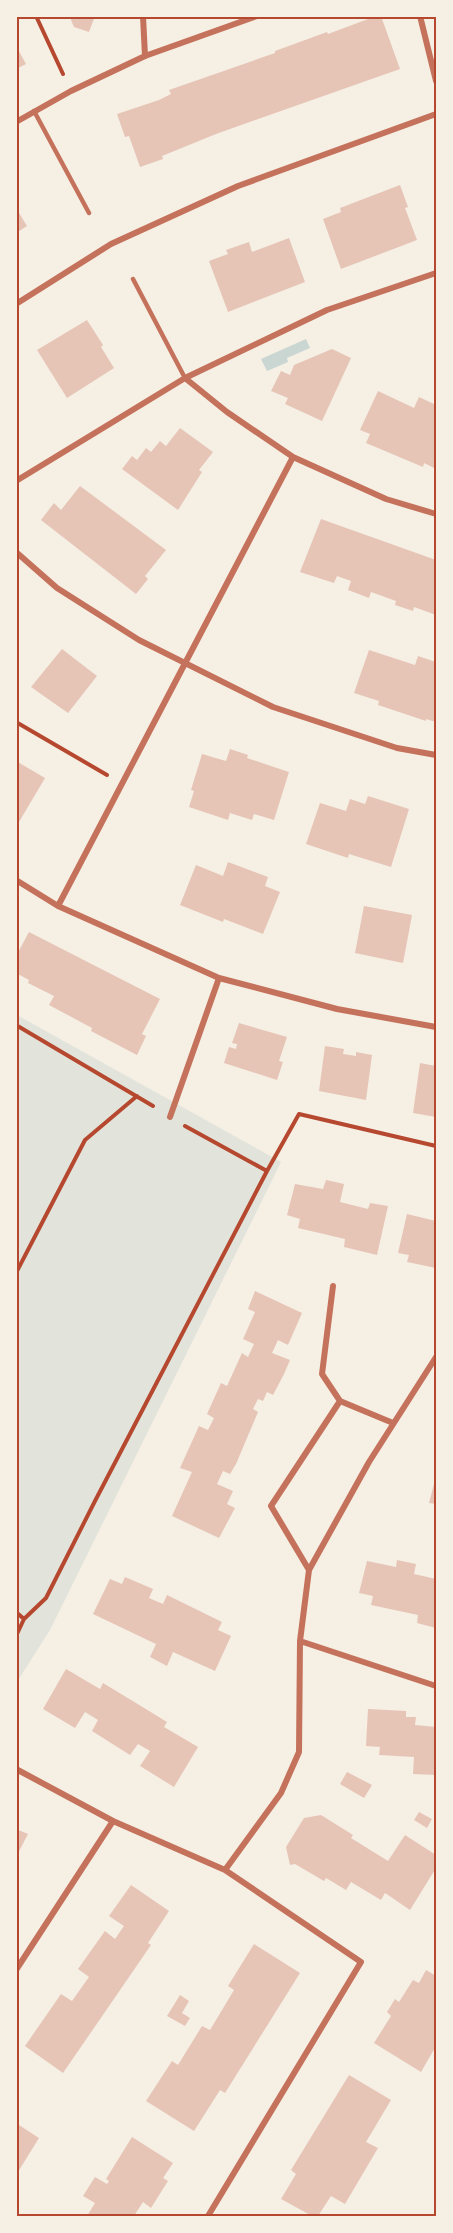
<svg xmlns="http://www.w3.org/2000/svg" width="453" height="2233" font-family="Signika,sans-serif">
<rect width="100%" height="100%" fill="#f6efe4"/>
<!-- green -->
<path fill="#e2e4dc" d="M 17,1015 L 281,1162 L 50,1630 L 17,1682 Z"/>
<!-- water -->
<path fill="#c9d6d2" d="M 306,339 L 310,348 L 287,358 L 288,362 L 267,371 L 261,359 Z"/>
<!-- building -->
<path fill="#e6c5b7" d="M 73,16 L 95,16 L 89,32 L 74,27 L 71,20 Z
M 376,16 L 381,16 L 400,69 L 216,134 L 162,156 L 163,159 L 140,167 L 129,136 L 125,137 L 117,114 L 159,100 L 171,94 L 169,90 L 275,53 L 275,51 L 327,32 L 328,34 Z
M 16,46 L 26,64 L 16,69 Z
M 400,185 L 408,207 L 405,208 L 417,240 L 341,269 L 323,219 L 341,212 L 340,208 Z
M 16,208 L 27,226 L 16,233 Z
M 289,238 L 305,282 L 228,312 L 209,261 L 228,254 L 226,250 L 249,242 L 252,252 Z
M 87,320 L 103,345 L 101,347 L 114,368 L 67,398 L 37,350 Z
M 332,349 L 351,358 L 322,421 L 285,404 L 288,398 L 271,391 L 281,371 L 290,375 L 294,365 Z
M 378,391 L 414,408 L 419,397 L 436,405 L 436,469 L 424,463 L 423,467 L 366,443 L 370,434 L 360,430 Z
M 180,428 L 213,452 L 199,470 L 202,472 L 178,510 L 122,469 L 132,456 L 137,460 L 146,448 L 151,452 L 160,441 L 166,446 Z
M 80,486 L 166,550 L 145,576 L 148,579 L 136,594 L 41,520 L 54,503 L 61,510 Z
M 321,519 L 436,560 L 436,615 L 414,607 L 413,611 L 395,605 L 396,601 L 371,592 L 369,598 L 348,590 L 351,581 L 337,576 L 334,583 L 300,572 Z
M 62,649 L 97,676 L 68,713 L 31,687 Z
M 369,650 L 415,665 L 418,656 L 436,662 L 436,722 L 426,719 L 426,721 L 378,705 L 379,701 L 354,693 Z
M 230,749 L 248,755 L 247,758 L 289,772 L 274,820 L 254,814 L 252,820 L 230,813 L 228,820 L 189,807 L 194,791 L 191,790 L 202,754 L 226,761 Z
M 16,761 L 45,778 L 19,822 L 16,820 Z
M 368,796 L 409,809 L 391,867 L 349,854 L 348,858 L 306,844 L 320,803 L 346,811 L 350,799 L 365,804 Z
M 228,862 L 268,877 L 265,886 L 280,892 L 263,934 L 224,919 L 223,922 L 180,905 L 196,865 L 223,876 Z
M 364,906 L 412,915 L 403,963 L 355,953 Z
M 29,932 L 160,999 L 142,1034 L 146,1036 L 137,1055 L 91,1031 L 92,1028 L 49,1005 L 54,996 L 28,983 L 29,980 L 16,973 L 16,956 Z
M 239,1023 L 287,1037 L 279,1061 L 283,1062 L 277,1080 L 224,1063 L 229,1047 L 236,1049 L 237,1044 L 232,1043 Z
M 325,1046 L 344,1049 L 343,1054 L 356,1056 L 356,1052 L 372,1055 L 366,1100 L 319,1091 Z
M 420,1063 L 436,1066 L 436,1117 L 413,1113 Z
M 326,1180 L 344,1184 L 340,1202 L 368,1209 L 370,1203 L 388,1206 L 377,1255 L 344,1247 L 345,1239 L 298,1228 L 300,1219 L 287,1215 L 295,1184 L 323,1189 Z
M 407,1214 L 436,1221 L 436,1268 L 407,1262 L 409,1255 L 398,1253 Z
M 255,1291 L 302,1313 L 288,1345 L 278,1340 L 272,1353 L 290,1360 L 284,1374 L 273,1395 L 267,1392 L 263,1401 L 258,1399 L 253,1409 L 258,1412 L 236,1464 L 230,1474 L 223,1471 L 217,1484 L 233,1491 L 227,1504 L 235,1508 L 219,1538 L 172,1516 L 192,1472 L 180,1468 L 199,1426 L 208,1430 L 214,1418 L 207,1414 L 221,1383 L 227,1386 L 242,1353 L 248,1357 L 254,1344 L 243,1339 L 255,1312 L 248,1309 Z
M 436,1476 L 436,1504 L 429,1503 Z
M 397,1560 L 416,1564 L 414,1574 L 436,1579 L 436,1628 L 417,1623 L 418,1615 L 371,1605 L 373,1596 L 359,1593 L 367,1561 L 396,1567 Z
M 125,1577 L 153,1589 L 149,1598 L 163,1604 L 167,1595 L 222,1622 L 218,1630 L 231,1636 L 215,1671 L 173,1652 L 167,1666 L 150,1657 L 156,1644 L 93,1614 L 110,1579 L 122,1584 Z
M 66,1669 L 100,1689 L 103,1683 L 136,1703 L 167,1722 L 164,1727 L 198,1747 L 174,1787 L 140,1766 L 150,1751 L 138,1744 L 130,1755 L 92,1731 L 98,1720 L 85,1712 L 75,1728 L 43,1709 Z
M 368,1709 L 406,1711 L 406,1717 L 416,1717 L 415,1725 L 436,1727 L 436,1775 L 413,1774 L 414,1757 L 379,1755 L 380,1747 L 366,1746 Z
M 347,1772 L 372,1785 L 364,1798 L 340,1784 Z
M 419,1812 L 432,1819 L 427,1828 L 414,1820 Z
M 321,1815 L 353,1835 L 351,1838 L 388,1861 L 405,1835 L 436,1855 L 436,1868 L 410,1910 L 385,1893 L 381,1900 L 351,1882 L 346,1890 L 326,1878 L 324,1881 L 295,1864 L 290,1865 L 286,1847 L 304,1818 Z
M 16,1829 L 28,1834 L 16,1857 Z
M 131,1885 L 169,1911 L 148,1943 L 151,1945 L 63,2073 L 25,2046 L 61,1994 L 72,2001 L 89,1977 L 78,1969 L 105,1931 L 115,1939 L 124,1926 L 109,1916 Z
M 254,1944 L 300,1973 L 225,2093 L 220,2090 L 194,2131 L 146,2101 L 172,2061 L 178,2065 L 202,2026 L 210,2030 L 234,1990 L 228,1986 Z
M 426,1970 L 436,1976 L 436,2046 L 421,2072 L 374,2043 L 391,2016 L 387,2012 L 395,1999 L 399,2002 L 413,1980 L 419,1983 Z
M 180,1995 L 189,2001 L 182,2013 L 190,2018 L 185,2026 L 167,2016 Z
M 349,2075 L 391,2100 L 366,2142 L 378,2148 L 345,2204 L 331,2196 L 318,2216 L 312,2216 L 281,2199 L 296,2174 L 291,2170 Z
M 16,2123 L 39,2138 L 16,2175 Z
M 132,2137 L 173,2163 L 163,2178 L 168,2181 L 151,2208 L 143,2202 L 134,2216 L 87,2216 L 95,2203 L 83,2196 L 95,2177 L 107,2184 L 109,2181 L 106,2179 Z"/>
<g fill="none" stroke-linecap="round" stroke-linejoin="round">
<!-- path -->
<path stroke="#b5482f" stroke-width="4" d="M 36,16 L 63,74
M 16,722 L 107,775
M 16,1025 L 153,1106
M 185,1126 L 267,1171 L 299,1114 L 436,1146
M 16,1273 L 85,1140 L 137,1096
M 16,1612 L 24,1619 L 16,1636
M 24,1619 L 46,1598 L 95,1501 L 267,1171"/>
<!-- service -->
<path stroke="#c5725c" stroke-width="4.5" d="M 34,111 L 89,213
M 133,279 L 185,378"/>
<!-- minor -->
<path stroke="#c5725c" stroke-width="6" d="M 143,16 L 145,56
M 420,16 L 436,81
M 16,122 L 71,91 L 145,56 L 257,16
M 16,304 L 111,244 L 238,186 L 436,114
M 185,378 L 227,412 L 293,457 L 386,499 L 436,514
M 16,481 L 185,378 L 327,310 L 436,273
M 16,552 L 57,588 L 139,640 L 273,707 L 397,748 L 436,755
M 16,880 L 58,906 L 219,978 L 337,1009 L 436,1027
M 58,906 C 135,756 216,607 293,457
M 170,1117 L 219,978
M 333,1286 L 322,1374 L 340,1401 L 393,1423
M 309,1570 L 271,1506 L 340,1401
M 300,1641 L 436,1686
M 16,1769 L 113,1821 L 225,1870 L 361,1962 L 208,2216
M 225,1870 L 281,1793 L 299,1752 L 300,1641 L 309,1570 L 369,1462 L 436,1357
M 16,1970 L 113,1821"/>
</g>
<!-- border -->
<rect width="453" height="2233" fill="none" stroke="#f6efe4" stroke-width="36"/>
<rect x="18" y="18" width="417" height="2197" fill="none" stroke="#b5482f" stroke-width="2"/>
</svg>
